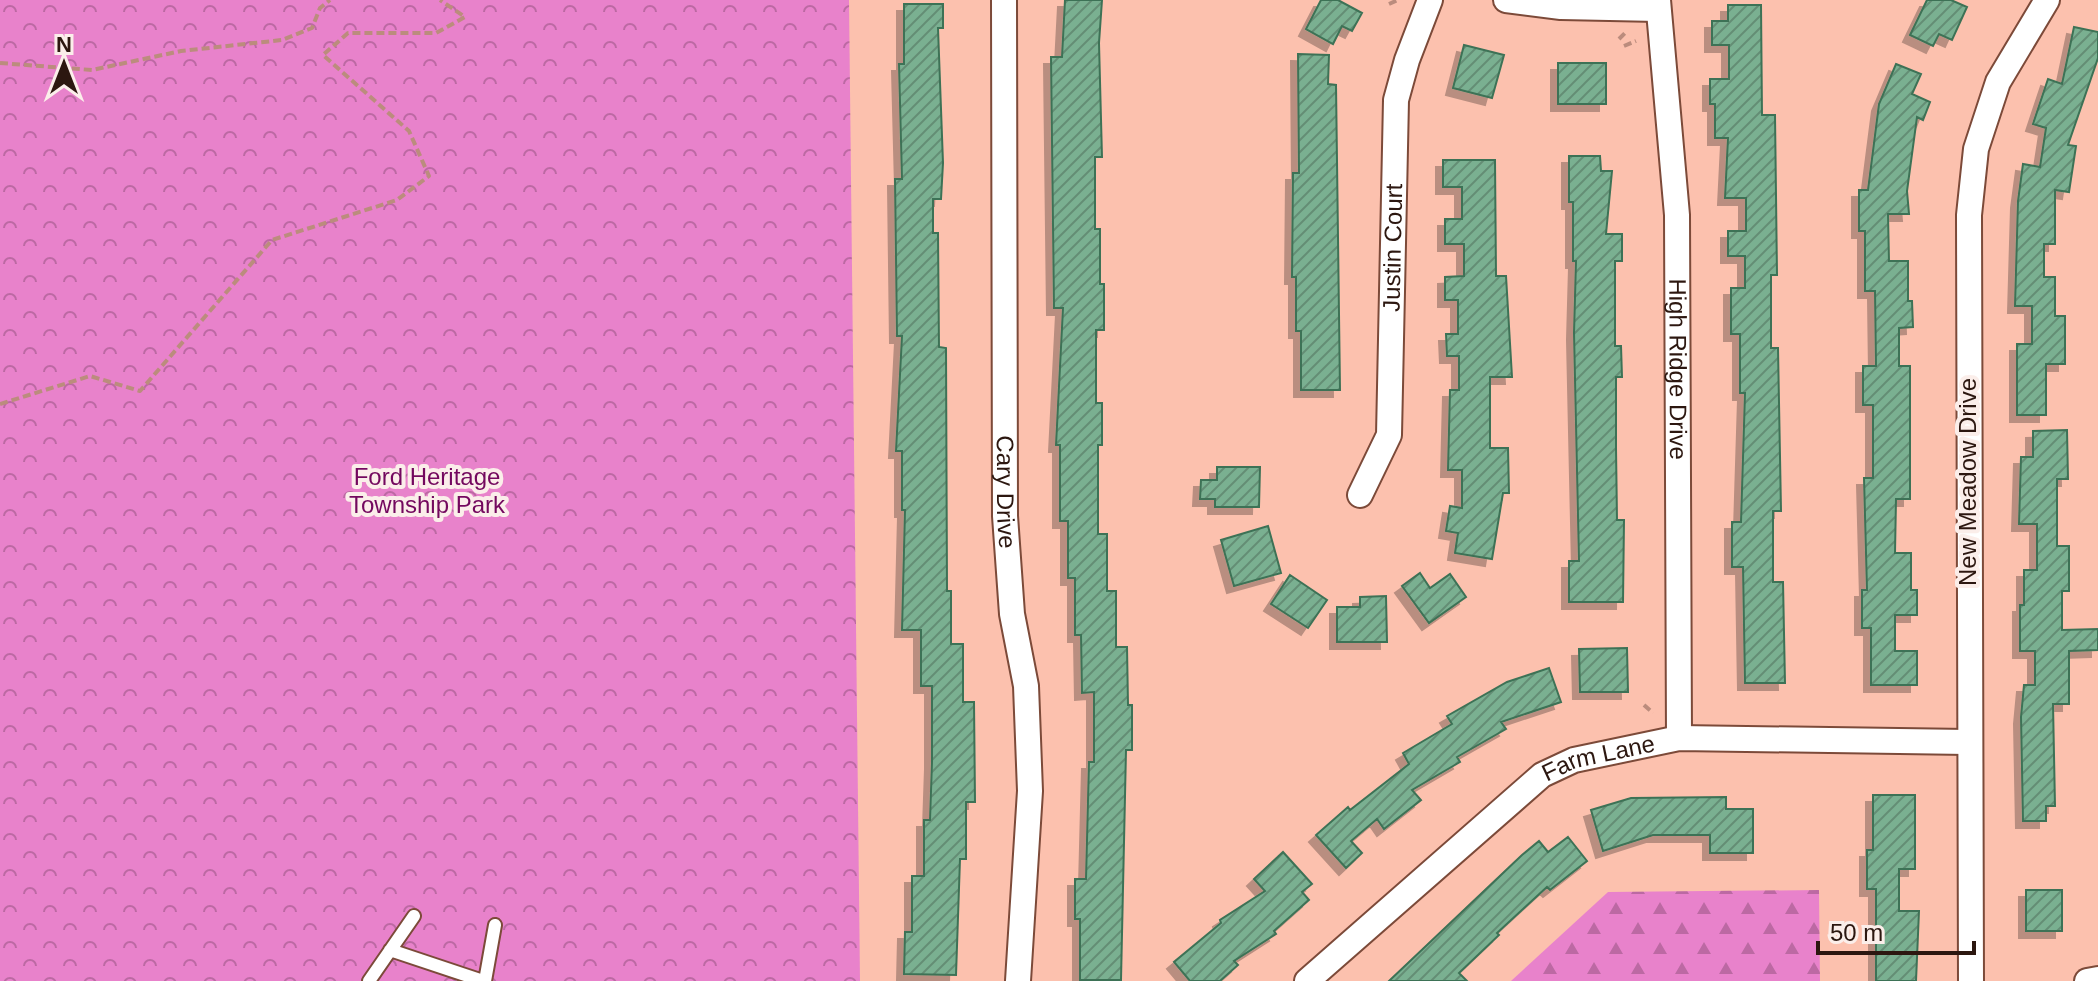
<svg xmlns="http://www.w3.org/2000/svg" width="2098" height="981" font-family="Helvetica,sans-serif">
<defs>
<pattern id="forest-firs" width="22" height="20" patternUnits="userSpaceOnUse" patternTransform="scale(2)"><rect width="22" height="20" fill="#e882cb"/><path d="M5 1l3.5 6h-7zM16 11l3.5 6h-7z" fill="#bc69a3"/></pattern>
<pattern id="park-crowns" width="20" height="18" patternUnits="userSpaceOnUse" patternTransform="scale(2)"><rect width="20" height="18" fill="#e882cb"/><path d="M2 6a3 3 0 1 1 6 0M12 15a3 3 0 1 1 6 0" fill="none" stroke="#bc69a3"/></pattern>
<pattern id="building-hatch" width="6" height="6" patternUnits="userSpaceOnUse" patternTransform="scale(2)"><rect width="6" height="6" fill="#7ab091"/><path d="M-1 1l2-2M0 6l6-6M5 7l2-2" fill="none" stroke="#648e75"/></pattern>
<filter id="shadow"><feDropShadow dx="-7" dy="7" stdDeviation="0" flood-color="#0004"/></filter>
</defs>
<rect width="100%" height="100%" fill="#fcc1ae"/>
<!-- forest -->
<path fill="url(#forest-firs)" d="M 1819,890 L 1820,981 L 1511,981 L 1608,892 Z"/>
<!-- park -->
<path fill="url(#park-crowns)" d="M 0,0 L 849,0 L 860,981 L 0,981 Z"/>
<!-- building -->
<path fill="url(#building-hatch)" stroke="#3e7256" stroke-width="2" filter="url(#shadow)" d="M 1065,0 L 1102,0 L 1099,43 L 1102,157 L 1095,157 L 1095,229 L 1100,229 L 1100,284 L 1104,284 L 1104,330 L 1096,330 L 1096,403 L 1102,403 L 1102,445 L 1098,445 L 1098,534 L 1107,534 L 1107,591 L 1116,591 L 1116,647 L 1127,647 L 1128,705 L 1132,705 L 1132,750 L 1126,750 L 1121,980 L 1080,980 L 1080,919 L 1075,919 L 1075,879 L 1086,879 L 1089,762 L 1094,762 L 1094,692 L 1082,693 L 1081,635 L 1075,635 L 1075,578 L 1068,578 L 1068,521 L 1060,521 L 1060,445 L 1056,445 L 1063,308 L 1054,308 L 1051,57 L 1062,57 Z
M 1321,0 L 1338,0 L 1362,13 L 1352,31 L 1342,26 L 1333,44 L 1306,29 Z
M 1927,0 L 1951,0 L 1967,7 L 1952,40 L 1939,34 L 1933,46 L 1910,35 Z
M 904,4 L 943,4 L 943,28 L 938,28 L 943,163 L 941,199 L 933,199 L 933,233 L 938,233 L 939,347 L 946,348 L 947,591 L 951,591 L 951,644 L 963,644 L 963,702 L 974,702 L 975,802 L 966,802 L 966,859 L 960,859 L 956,975 L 904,974 L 905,932 L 912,932 L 912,876 L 924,876 L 924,820 L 930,820 L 932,762 L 932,686 L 921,686 L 921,630 L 902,630 L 905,510 L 902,510 L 902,451 L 896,451 L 902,336 L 897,336 L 895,179 L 902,179 L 899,64 L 904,64 Z
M 1728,5 L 1761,5 L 1762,115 L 1775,115 L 1777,275 L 1771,275 L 1771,348 L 1778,348 L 1781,511 L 1773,511 L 1773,582 L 1783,582 L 1785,683 L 1745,683 L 1743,567 L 1732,567 L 1732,522 L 1741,522 L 1745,393 L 1740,393 L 1740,334 L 1731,334 L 1731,288 L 1745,288 L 1745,256 L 1728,256 L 1728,231 L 1746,231 L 1746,198 L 1725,198 L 1728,138 L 1715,138 L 1715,104 L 1710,104 L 1710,79 L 1729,79 L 1729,45 L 1712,45 L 1712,21 L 1728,21 Z
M 2074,27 L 2098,32 L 2098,58 L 2068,145 L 2076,146 L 2069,192 L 2055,190 L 2055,244 L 2044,244 L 2044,277 L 2055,277 L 2055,316 L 2065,316 L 2065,364 L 2046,364 L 2046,415 L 2017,415 L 2017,344 L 2032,344 L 2032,306 L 2015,306 L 2018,201 L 2023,164 L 2040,167 L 2046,128 L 2033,124 L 2048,79 L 2062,84 Z
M 1464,45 L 1504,55 L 1492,98 L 1453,88 Z
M 1298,54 L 1329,55 L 1328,84 L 1336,85 L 1340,390 L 1301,390 L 1301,331 L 1296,331 L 1296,277 L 1292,277 L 1293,173 L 1299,173 Z
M 1558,63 L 1606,63 L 1606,104 L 1558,104 Z
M 1896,64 L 1921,74 L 1912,94 L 1930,102 L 1923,120 L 1917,117 L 1907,191 L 1909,214 L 1888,214 L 1889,261 L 1908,261 L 1908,301 L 1912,301 L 1913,327 L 1899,328 L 1899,366 L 1910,366 L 1910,499 L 1896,499 L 1895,553 L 1911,553 L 1911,590 L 1917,590 L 1917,615 L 1895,615 L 1895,651 L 1917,651 L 1917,685 L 1871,685 L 1871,628 L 1862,628 L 1862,590 L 1867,590 L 1864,478 L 1873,478 L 1873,405 L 1863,405 L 1863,366 L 1876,366 L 1875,291 L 1865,291 L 1865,231 L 1859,231 L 1859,190 L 1868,190 L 1879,104 Z
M 1569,156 L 1600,156 L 1601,171 L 1612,171 L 1606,234 L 1622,234 L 1622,261 L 1615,261 L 1615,346 L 1621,346 L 1622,377 L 1616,377 L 1616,448 L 1617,520 L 1624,520 L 1623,602 L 1569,602 L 1569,561 L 1579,561 L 1574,333 L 1576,261 L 1573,261 L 1573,202 L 1569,202 Z
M 1443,160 L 1495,160 L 1496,276 L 1506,276 L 1512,377 L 1490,377 L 1490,448 L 1508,448 L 1509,493 L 1503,493 L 1492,559 L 1455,553 L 1458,533 L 1446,531 L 1450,506 L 1462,508 L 1462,470 L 1448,470 L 1450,390 L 1459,390 L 1459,356 L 1447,356 L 1446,334 L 1458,334 L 1458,300 L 1445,300 L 1445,277 L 1464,276 L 1464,244 L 1445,244 L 1445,219 L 1462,219 L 1462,187 L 1443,187 Z
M 2067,430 L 2068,479 L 2057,479 L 2057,546 L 2069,546 L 2069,591 L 2062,591 L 2062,630 L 2098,629 L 2098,650 L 2069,651 L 2069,704 L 2053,704 L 2055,806 L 2046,806 L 2046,821 L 2023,821 L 2021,717 L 2024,685 L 2035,685 L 2035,651 L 2020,651 L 2020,605 L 2024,605 L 2024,570 L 2037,570 L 2037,524 L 2019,524 L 2021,457 L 2033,457 L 2033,431 Z
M 1217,467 L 1260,467 L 1259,507 L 1215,507 L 1215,499 L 1200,499 L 1201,480 L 1217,480 Z
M 1268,526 L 1281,573 L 1234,586 L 1221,540 Z
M 1420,573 L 1430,588 L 1450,574 L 1466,597 L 1429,623 L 1402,586 Z
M 1290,575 L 1327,600 L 1308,628 L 1271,604 Z
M 1386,596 L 1387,642 L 1337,642 L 1337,607 L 1360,607 L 1360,597 Z
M 1627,648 L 1628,692 L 1580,692 L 1579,649 Z
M 1549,668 L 1561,702 L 1501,722 L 1506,729 L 1457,757 L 1460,762 L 1412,790 L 1421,800 L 1384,829 L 1377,819 L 1351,841 L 1362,853 L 1346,868 L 1316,835 L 1348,807 L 1350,810 L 1409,764 L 1403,753 L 1452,724 L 1447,716 L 1507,682 Z
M 1873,795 L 1915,795 L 1915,869 L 1899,869 L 1899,911 L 1919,911 L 1916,981 L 1876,981 L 1876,889 L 1867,889 L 1867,850 L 1873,850 Z
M 1726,797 L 1726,809 L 1753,809 L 1753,853 L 1710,853 L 1710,835 L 1653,835 L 1603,851 L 1591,810 L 1631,798 Z
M 1568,837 L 1587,861 L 1550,890 L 1547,887 L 1497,933 L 1499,935 L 1459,973 L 1467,981 L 1389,981 L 1522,855 L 1539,841 L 1548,852 Z
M 1283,852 L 1312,884 L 1302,892 L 1309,900 L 1274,931 L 1276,934 L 1234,961 L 1238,965 L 1220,981 L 1190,981 L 1174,962 L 1221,923 L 1220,920 L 1265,891 L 1254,879 Z
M 2026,890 L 2062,890 L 2062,931 L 2026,931 Z"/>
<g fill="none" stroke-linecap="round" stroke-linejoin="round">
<defs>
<path id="service" d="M 390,950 L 483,981
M 369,981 L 414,916
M 485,981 L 495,925"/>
<g id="minor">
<path id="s1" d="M 1004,0 L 1005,516 L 1012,614 L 1026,686 L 1030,791 L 1018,981"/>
<path d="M 1506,0 L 1561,7 L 1658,9"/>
<path id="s2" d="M 1658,0 L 1677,215 L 1679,738"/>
<path id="s3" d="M 1360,495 L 1389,435 L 1396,100 L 1407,60 L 1430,0"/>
<path id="s4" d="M 1307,981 L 1542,775 L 1574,760 L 1679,738 L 1968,742"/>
<path d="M 1971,981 L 1969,215 L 1976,149 L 1998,82 L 2047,0"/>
<path d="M 2087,981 L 2098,979"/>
</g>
</defs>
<!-- service casing -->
<use href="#service" stroke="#7c4a39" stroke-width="16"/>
<!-- minor casing -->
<use href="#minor" stroke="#7c4a39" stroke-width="28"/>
<!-- path -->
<path stroke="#bb8c7d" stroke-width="4" stroke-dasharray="8 4" stroke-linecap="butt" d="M 1389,4 L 1398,0
M 1619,39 L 1627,31
M 1624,46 L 1636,41
M 0,63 L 92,70 L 181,51 L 282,40 L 312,28 L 320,8 L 330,0
M 0,404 L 90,376 L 140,391 L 272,240 L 397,200 L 429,176 L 409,131 L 323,55 L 348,33 L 436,33 L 465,17 L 440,0
M 1644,705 L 1653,713"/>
<!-- service -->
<use href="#service" stroke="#fff" stroke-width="12"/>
<!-- minor -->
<use href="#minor" stroke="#fff" stroke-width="24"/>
</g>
<g text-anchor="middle" stroke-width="8" stroke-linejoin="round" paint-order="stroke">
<!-- street labels -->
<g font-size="24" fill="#2c1710" stroke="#fbeeea">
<text dy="8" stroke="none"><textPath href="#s3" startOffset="254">Justin Court</textPath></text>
<text dy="8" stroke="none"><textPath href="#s2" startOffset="370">High Ridge Drive</textPath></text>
<text transform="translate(1968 482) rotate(-90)" y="8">New Meadow Drive</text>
<text dy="8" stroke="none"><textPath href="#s1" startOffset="492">Cary Drive</textPath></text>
<text dy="8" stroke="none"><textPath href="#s4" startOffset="372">Farm Lane</textPath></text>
</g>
<!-- park labels -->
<g font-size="24" fill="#73085e" stroke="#fbeeea">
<text x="427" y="485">Ford Heritage<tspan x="427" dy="28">Township Park</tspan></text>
</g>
</g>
<!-- north arrow -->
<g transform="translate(64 64)" stroke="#fbeeea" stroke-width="6" paint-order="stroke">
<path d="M0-6L14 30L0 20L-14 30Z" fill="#2c1710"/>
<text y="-12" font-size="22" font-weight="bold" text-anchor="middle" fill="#2c1710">N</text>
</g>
<!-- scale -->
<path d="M1818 941v12h156v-12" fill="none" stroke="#2c1710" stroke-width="4"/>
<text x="1830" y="941" font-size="24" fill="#2c1710" stroke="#fbeeea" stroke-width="6" paint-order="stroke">50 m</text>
</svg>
